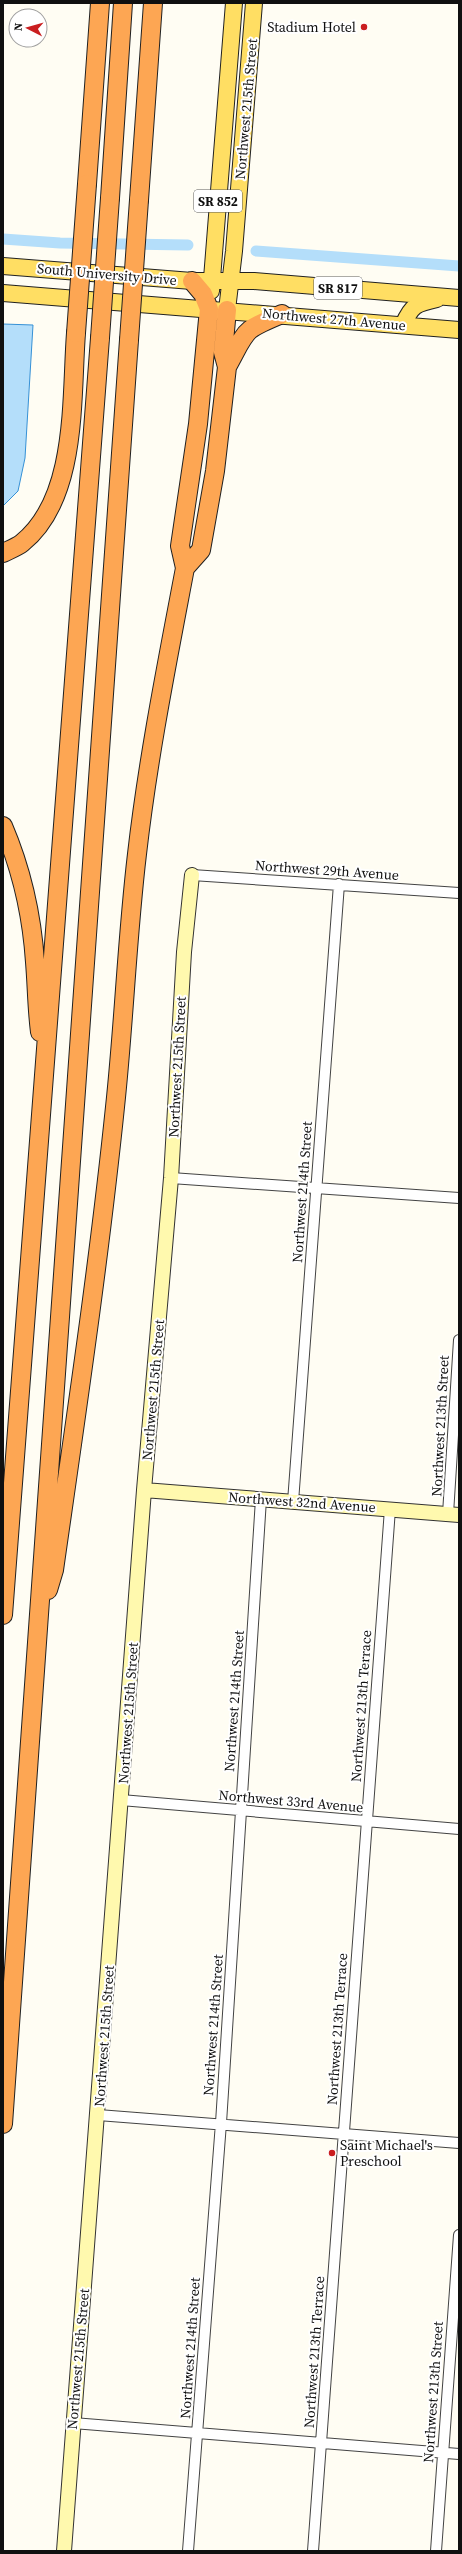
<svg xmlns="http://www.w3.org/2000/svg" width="462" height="2554" font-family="'Source Serif 4',serif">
<rect width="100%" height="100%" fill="#fffdf3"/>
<!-- water -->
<path fill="#b4defa" stroke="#3691d6" d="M 3,324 L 33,325 L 25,458 L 18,491 L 3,506 Z"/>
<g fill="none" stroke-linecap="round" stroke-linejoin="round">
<!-- canal -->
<path stroke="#b4defa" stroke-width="11" d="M 3,239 L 60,243 L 188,245
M 256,251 L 459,266"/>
<defs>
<path id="street" d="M 192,875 L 459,893
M 171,1178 L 459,1198
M 293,1502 L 339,884
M 448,1514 L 459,1340
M 121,1800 L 459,1829
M 98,2115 L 459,2143
M 73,2423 L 459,2454
M 188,2551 L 221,2123 L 261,1499
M 313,2551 L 390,1509
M 436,2551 L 459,2235"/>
<path id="secondary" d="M 144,1490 L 459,1515
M 64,2551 L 144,1490 L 171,1178 L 184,952 L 192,875"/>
<path id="primary" d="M 3,266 L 192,281 L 254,281 L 459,298
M 211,291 L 234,3
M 3,293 L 459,330
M 227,310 L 234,251 L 254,3
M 403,325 C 412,305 415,304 437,299"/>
<path id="highway" d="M 87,184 L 100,3
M 110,198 L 123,3
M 139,200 L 153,3
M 227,367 C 248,329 241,331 282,314
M 3,553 C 9,550 17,547 22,543 C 78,498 71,398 76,333
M 185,568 L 201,550 L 215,471 L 227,367 L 223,352 L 227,310
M 3,826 C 21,868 32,917 35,962 C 37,986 37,1009 40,1032
M 48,1590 L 54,1570 C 76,1416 99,1262 115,1107 C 124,1023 127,938 137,854 C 148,758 167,663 185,568 L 180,546 L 198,424 L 209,309 L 203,294 L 192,281
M 3,1615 L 100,338
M 3,2124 L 129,340"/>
</defs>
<!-- street casing -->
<use href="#street" stroke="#434343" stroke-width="12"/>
<!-- secondary casing -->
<use href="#secondary" stroke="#323232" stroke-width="16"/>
<!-- primary casing -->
<use href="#primary" stroke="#212121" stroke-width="18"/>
<!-- highway casing -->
<use href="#highway" stroke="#212121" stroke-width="20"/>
<!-- street -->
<use href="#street" stroke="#fff" stroke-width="10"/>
<!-- secondary -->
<use href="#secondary" stroke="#fff9ae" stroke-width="14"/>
<!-- primary -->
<use href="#primary" stroke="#ffde63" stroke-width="16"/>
<!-- highway -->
<use href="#highway" stroke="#fda653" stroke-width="18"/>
<defs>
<path id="highway-bridge" d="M 76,333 L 87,184
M 100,338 L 110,198
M 129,340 L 139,200"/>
</defs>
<!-- highway-bridge casing -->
<use href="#highway-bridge" stroke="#212121" stroke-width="20" stroke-linecap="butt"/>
<!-- highway-bridge -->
<use href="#highway-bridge" stroke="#fda653" stroke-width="18"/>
</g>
<!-- markers -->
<g fill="#ca1e20" stroke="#fff" stroke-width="1.5">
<circle cx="364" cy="27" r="4"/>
<circle cx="332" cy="2153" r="4"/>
</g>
<g text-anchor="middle" stroke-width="4" stroke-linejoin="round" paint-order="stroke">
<!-- shield labels -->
<g fill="#fff" stroke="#585858" stroke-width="1">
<rect x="194" y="190" width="48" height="22" rx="3"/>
<rect x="314" y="277" width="48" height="22" rx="3"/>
</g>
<g font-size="13" font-weight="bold" fill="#101010">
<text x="218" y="206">SR 852</text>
<text x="338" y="293">SR 817</text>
</g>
<!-- poi labels -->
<g font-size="14" fill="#101010" stroke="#fff" text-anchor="end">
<text x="356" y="32">Stadium Hotel</text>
<text x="340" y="2150" text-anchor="start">Saint Michael's<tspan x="340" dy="16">Preschool</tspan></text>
</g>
<!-- street labels -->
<g font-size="14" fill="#101010" stroke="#fff">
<text transform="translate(246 109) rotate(-85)" y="5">Northwest 215th Street</text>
<text transform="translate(107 274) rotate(5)" y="5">South University Drive</text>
<text transform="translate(334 319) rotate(5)" y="5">Northwest 27th Avenue</text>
<text transform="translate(327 870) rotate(4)" y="5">Northwest 29th Avenue</text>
<text transform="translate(177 1067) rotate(-87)" y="5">Northwest 215th Street</text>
<text transform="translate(302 1192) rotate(-86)" y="5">Northwest 214th Street</text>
<text transform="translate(153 1390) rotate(-85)" y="5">Northwest 215th Street</text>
<text transform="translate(440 1426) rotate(-87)" y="5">Northwest 213th Street</text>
<text transform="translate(302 1502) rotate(4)" y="5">Northwest 32nd Avenue</text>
<text transform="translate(234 1701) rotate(-86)" y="5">Northwest 214th Street</text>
<text transform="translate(361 1706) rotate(-86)" y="5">Northwest 213th Terrace</text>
<text transform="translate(128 1713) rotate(-86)" y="5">Northwest 215th Street</text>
<text transform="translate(291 1801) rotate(5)" y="5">Northwest 33rd Avenue</text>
<text transform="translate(213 2025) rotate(-86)" y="5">Northwest 214th Street</text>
<text transform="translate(337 2029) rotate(-86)" y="5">Northwest 213th Terrace</text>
<text transform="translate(104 2036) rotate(-86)" y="5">Northwest 215th Street</text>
<text transform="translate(190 2348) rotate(-86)" y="5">Northwest 214th Street</text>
<text transform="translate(314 2352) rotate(-86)" y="5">Northwest 213th Terrace</text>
<text transform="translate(78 2359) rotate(-85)" y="5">Northwest 215th Street</text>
<text transform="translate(433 2392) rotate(-86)" y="5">Northwest 213th Street</text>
</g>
</g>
<!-- border -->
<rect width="462" height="2554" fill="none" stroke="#101010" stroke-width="8"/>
<!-- north arrow -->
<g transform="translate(28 28) rotate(276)"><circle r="19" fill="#ffffff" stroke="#9f9f9f"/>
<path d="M0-3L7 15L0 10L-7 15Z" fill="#ca1e20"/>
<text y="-6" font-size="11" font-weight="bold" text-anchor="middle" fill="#101010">N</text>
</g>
</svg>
